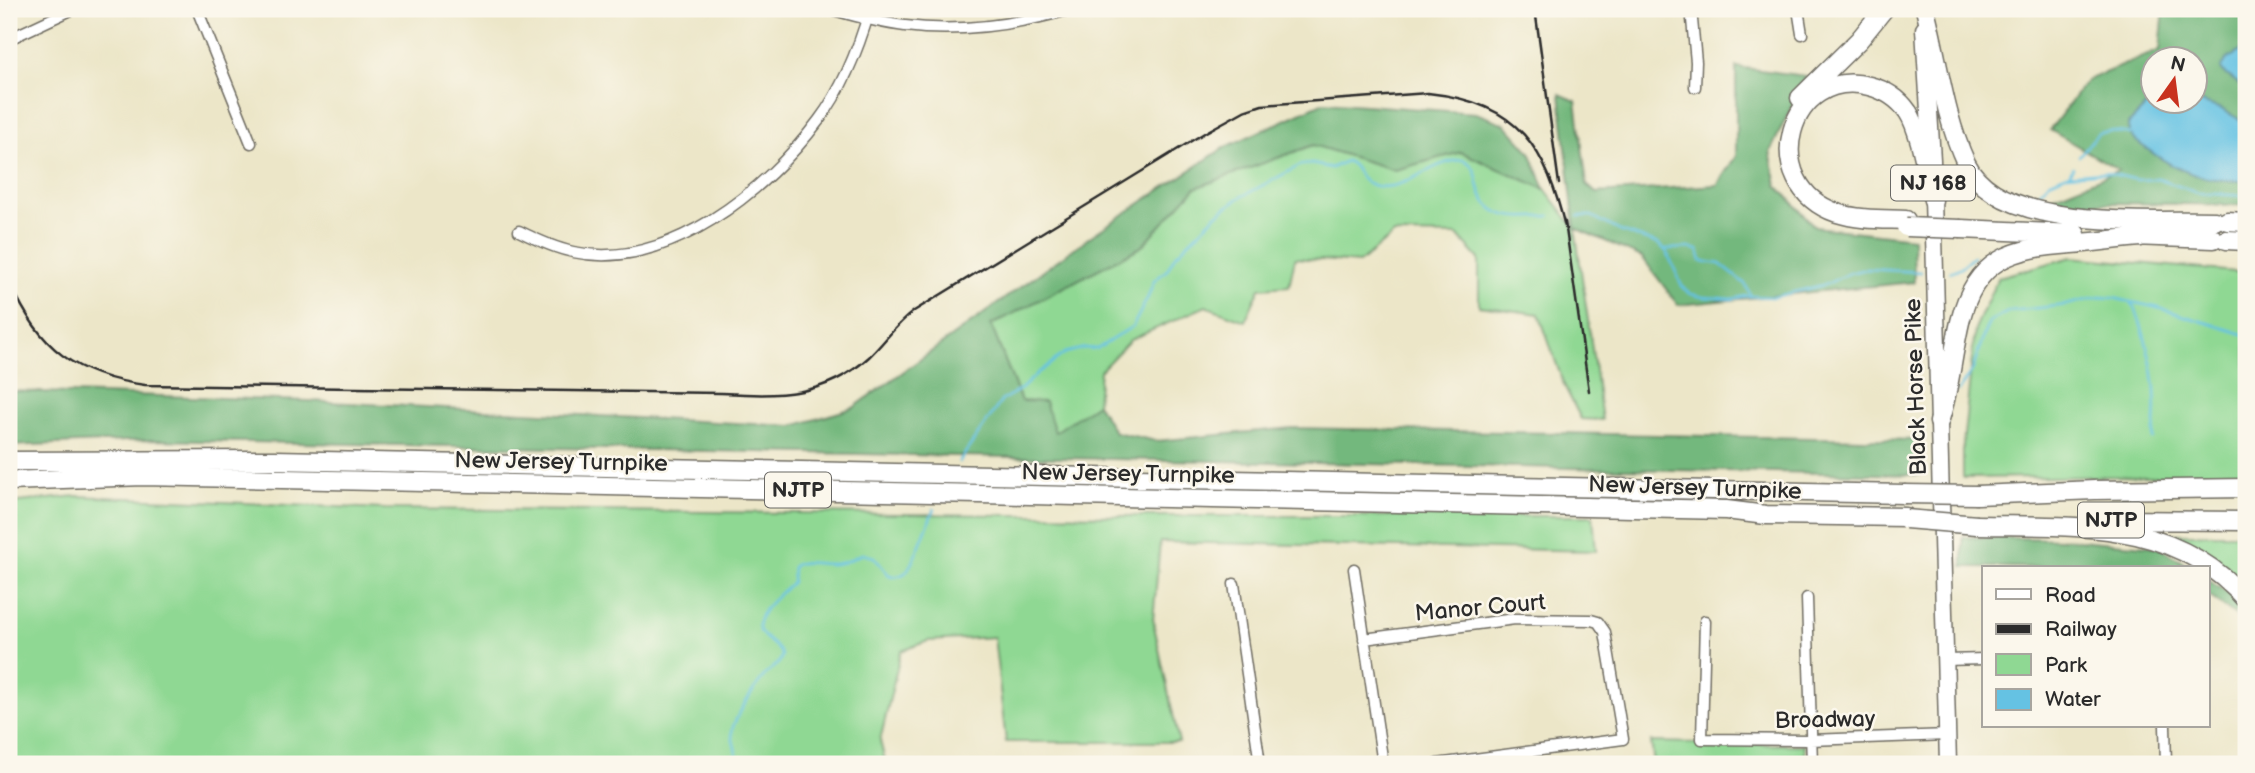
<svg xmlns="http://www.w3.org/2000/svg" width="2255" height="773" font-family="'Balsamiq Sans',sans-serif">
<rect width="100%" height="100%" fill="#fbf7ec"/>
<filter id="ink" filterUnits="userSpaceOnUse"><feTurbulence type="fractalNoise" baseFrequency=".0143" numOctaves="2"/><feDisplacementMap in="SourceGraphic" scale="14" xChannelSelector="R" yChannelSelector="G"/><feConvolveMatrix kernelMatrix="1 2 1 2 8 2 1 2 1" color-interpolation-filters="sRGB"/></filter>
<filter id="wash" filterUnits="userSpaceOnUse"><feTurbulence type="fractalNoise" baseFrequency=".00686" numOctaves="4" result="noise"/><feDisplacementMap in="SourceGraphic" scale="28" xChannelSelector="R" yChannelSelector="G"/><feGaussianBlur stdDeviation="1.57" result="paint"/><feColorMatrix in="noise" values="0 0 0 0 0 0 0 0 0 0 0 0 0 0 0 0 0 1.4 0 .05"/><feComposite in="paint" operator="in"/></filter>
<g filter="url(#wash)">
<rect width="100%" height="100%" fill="#ece6c8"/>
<!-- green -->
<path fill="#8fd893" stroke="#5d825f" stroke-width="2" d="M 1313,145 L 1395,170 L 1461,152 L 1545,189 L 1575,228 L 1602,420 L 1581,419 L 1564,385 L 1539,314 L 1479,306 L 1479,259 L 1457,235 L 1394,234 L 1359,263 L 1295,258 L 1289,286 L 1260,288 L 1245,321 L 1206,306 L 1130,340 L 1100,371 L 1097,404 L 1055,433 L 1021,401 L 991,325 L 1141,247 L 1195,188 Z
M 2072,257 L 2246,273 L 2246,475 L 1963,478 L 1963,445 L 1975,329 L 1998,277 Z
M 77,496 L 385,509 L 1124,516 L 1593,516 L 1596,551 L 1160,542 L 1153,621 L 1179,742 L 1006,742 L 994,637 L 928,641 L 901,651 L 880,741 L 886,764 L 9,764 L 9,503 Z
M 2176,534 L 2246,534 L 2246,583 L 2210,553 Z
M 1651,742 L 1804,745 L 1807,764 L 1654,764 Z"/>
<!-- forest -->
<path fill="#73b87d" stroke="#4f7254" stroke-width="2" fill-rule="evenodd" d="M 2164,9 L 2246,9 L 2246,205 L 2040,202 L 2119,170 L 2050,130 L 2087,80 L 2160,50 ZM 2154,60 L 2196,60 L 2196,102 L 2154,102 Z
M 1736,67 L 1806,76 L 1770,152 L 1777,185 L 1815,227 L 1913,238 L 1914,282 L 1678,305 L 1642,257 L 1575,228 L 1560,94 L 1576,101 L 1587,185 L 1596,193 L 1717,185 L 1736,156 Z
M 1324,102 L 1476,113 L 1505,124 L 1530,152 L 1545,189 L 1461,152 L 1395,170 L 1313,145 L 1195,188 L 1141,247 L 991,325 L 1021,401 L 1045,402 L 1055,432 L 1097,404 L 1115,432 L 1156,441 L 1292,428 L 1919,440 L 1920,475 L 150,440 L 9,446 L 9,391 L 309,401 L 793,426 L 853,408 L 1094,234 L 1224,148 Z
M 1963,537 L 2066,539 L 2160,547 L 2191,568 L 1963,567 Z
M 2208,580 L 2240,602 L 2246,610 L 2246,627 L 2243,621 L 2208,595 Z"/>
<!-- water -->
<path fill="#65c2e3" stroke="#487687" stroke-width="2" d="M 2246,47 L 2246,46 L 2246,89 L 2223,72 L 2221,69 L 2226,60 Z
M 2153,99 L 2154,102 L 2196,100 L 2221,109 L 2246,123 L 2246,181 C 2206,182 2179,173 2147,149 C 2138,143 2127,136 2128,124 Z"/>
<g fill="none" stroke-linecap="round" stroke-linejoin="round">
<!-- stream -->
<path stroke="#65c2e3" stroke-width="2.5" d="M 2079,156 L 2098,133 L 2111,131 L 2131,134
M 2069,175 L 2073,167
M 2039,193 L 2049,182 L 2065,175 L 2105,172 L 2137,180 L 2158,179 L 2198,193 L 2246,196
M 1578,216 L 1592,216 L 1620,231 L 1659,244 L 1667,252 L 1683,288 L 1691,294 L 1703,297 L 1732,299 L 1746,296 L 1774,297 L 1827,284 L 1849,273 L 1867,269 L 1921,272
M 1665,249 L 1690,248 L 1698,250 L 1701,261 L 1720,264 L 1745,284 L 1751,296
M 1950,272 L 1960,268 L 1973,257
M 2131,304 L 2135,307 C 2150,350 2161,393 2153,439
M 1958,391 L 1973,369 L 1985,331 L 1990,321 L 2010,311 L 2066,305 L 2100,297 L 2113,298 L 2159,308 L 2246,335
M 959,462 L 1002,400 L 1021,389 L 1038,373 L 1065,353 L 1085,348 L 1097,349 L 1133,326 L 1148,297 L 1154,281 L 1167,270 L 1175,256 L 1216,215 L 1239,198 L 1301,165 L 1312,164 L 1331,168 L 1346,161 C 1358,165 1357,179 1369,184 C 1403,197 1431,159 1464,160 C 1474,165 1476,172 1478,183 C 1486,222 1518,218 1550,216
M 738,764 C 738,753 732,743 732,732 C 732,721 757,684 765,675 C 772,667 780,666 782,655 C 777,644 765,641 760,631 C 752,613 782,593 792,582 L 793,566 C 806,558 824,567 840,563 C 848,562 854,557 862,554 L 874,557 L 889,575 C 895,577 900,577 905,573 C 914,565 928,523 934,509"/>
</g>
</g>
<g filter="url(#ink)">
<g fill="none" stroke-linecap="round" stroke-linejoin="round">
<defs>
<path id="street" d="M 197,9 L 251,143
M 830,9 C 855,16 879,23 905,26 C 959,33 1019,24 1072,9
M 1691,9 L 1696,62 L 1695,87
M 1798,9 L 1802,34
M 9,39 L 73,9
M 519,231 C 537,240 554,248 573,252 C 667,272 767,190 819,120 C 844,87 859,47 870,9
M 1354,569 L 1383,764
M 1234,584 L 1260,764
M 1807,598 L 1812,764
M 1705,621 L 1702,739 L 1810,740 L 1948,735
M 1364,639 L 1515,619 L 1591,620 L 1598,622 L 1605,632 L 1623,739 L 1437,764
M 1945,660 L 1984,659
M 2165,726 L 2166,764"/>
<path id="primary" d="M 1924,29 L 1932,160 L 1948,764"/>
<path id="highway" d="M 1925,9 C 1938,59 1944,116 1966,163 C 2000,233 2150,219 2215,221
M 1800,98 L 1859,40 L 1884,9
M 1906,220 C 1884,219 1859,220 1837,213 C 1755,185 1789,65 1869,86 C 1885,90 1899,99 1908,112 C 1921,132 1927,176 1933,200
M 2227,221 L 2246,222
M 1961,229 L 2076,234
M 2132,236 L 2214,239
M 2226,240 L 2246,241
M 1939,422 C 1950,389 1952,356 1960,322 C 1975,258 2013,248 2072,244 C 2095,242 2118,239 2141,237
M 9,461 L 275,460 L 1904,494
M 9,481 L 143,476 L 1726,510 L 1766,515 L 1906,517
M 1977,495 L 2095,490 L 2246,488
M 2110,520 L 2246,521
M 1977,525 C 2076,527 2174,517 2246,600"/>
</defs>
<!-- street casing -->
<use href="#street" stroke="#6f6c62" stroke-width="13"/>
<!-- primary casing -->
<use href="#primary" stroke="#6f6c62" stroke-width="19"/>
<!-- highway casing -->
<use href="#highway" stroke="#6f6c62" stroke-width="21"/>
<!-- street -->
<use href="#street" stroke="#fff" stroke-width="10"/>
<!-- primary -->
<use href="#primary" stroke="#fff" stroke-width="16"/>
<!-- highway -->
<use href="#highway" stroke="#fff" stroke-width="18"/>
<!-- rail -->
<path stroke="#2b2b2b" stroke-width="2.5" d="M 1535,9 L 1559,184
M 1565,222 L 1589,391
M 11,284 C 39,348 75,376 145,385 L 721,393 C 778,396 824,398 869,357 C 885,342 896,324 914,311 L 1206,132 L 1244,111 L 1262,105 L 1428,93 C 1520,103 1546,148 1566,231"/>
<defs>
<path id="highway-bridge" d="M 1906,227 L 1961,229
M 1904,494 L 1977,495
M 1906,519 L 1977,525"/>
</defs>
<!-- highway-bridge casing -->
<use href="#highway-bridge" stroke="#6f6c62" stroke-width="21" stroke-linecap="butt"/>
<!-- highway-bridge -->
<use href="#highway-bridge" stroke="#fff" stroke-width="18"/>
</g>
</g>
<g text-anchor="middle" stroke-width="5" stroke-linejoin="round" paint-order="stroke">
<!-- shield labels -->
<g fill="#fbf7ec" stroke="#696865" stroke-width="2">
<rect x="1891" y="165.5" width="84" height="35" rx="5"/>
<rect x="765" y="472.5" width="66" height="35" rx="5"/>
<rect x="2078" y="502.5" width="66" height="35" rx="5"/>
</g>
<g font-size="21" font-weight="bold" fill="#2b2b2b">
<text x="1933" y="190">NJ 168</text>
<text x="798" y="497">NJTP</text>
<text x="2111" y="527">NJTP</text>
</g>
<!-- street labels -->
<g font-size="23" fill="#2b2b2b" stroke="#fbf7ec">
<text transform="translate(1915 387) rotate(-92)" y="8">Black Horse Pike</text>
<text transform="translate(561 461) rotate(1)" y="8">New Jersey Turnpike</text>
<text transform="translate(1128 473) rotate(1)" y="8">New Jersey Turnpike</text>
<text transform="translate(1695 487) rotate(2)" y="8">New Jersey Turnpike</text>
<text transform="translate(1480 607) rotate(-5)" y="8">Manor Court</text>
<text transform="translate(1825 719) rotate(-1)" y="8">Broadway</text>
</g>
</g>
<!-- margin -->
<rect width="2255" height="773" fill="none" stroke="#fbf7ec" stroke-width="35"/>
<!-- legend -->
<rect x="1982" y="566" width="228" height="161" fill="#fbf7ec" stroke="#a8a59f" stroke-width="2"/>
<rect x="1996" y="589" width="35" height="10" fill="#ffffff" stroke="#a8a59f" stroke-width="2"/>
<text x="2045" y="602" font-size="21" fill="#2b2b2b">Road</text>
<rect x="1996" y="624" width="35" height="10" fill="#2b2b2b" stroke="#a8a59f" stroke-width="2"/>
<text x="2045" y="636" font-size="21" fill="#2b2b2b">Railway</text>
<rect x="1996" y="654" width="35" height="21" fill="#8fd893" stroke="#a8a59f" stroke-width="2"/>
<text x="2045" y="672" font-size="21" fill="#2b2b2b">Park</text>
<rect x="1996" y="689" width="35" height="21" fill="#65c2e3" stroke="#a8a59f" stroke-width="2"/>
<text x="2045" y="706" font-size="21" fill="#2b2b2b">Water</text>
<!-- north arrow -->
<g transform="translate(2174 80) rotate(14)"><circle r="33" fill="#fbf7ec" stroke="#a8a59f" stroke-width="2"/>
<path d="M0-5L12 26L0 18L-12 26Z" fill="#c8321e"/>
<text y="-10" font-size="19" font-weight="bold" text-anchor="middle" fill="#2b2b2b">N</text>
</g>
</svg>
